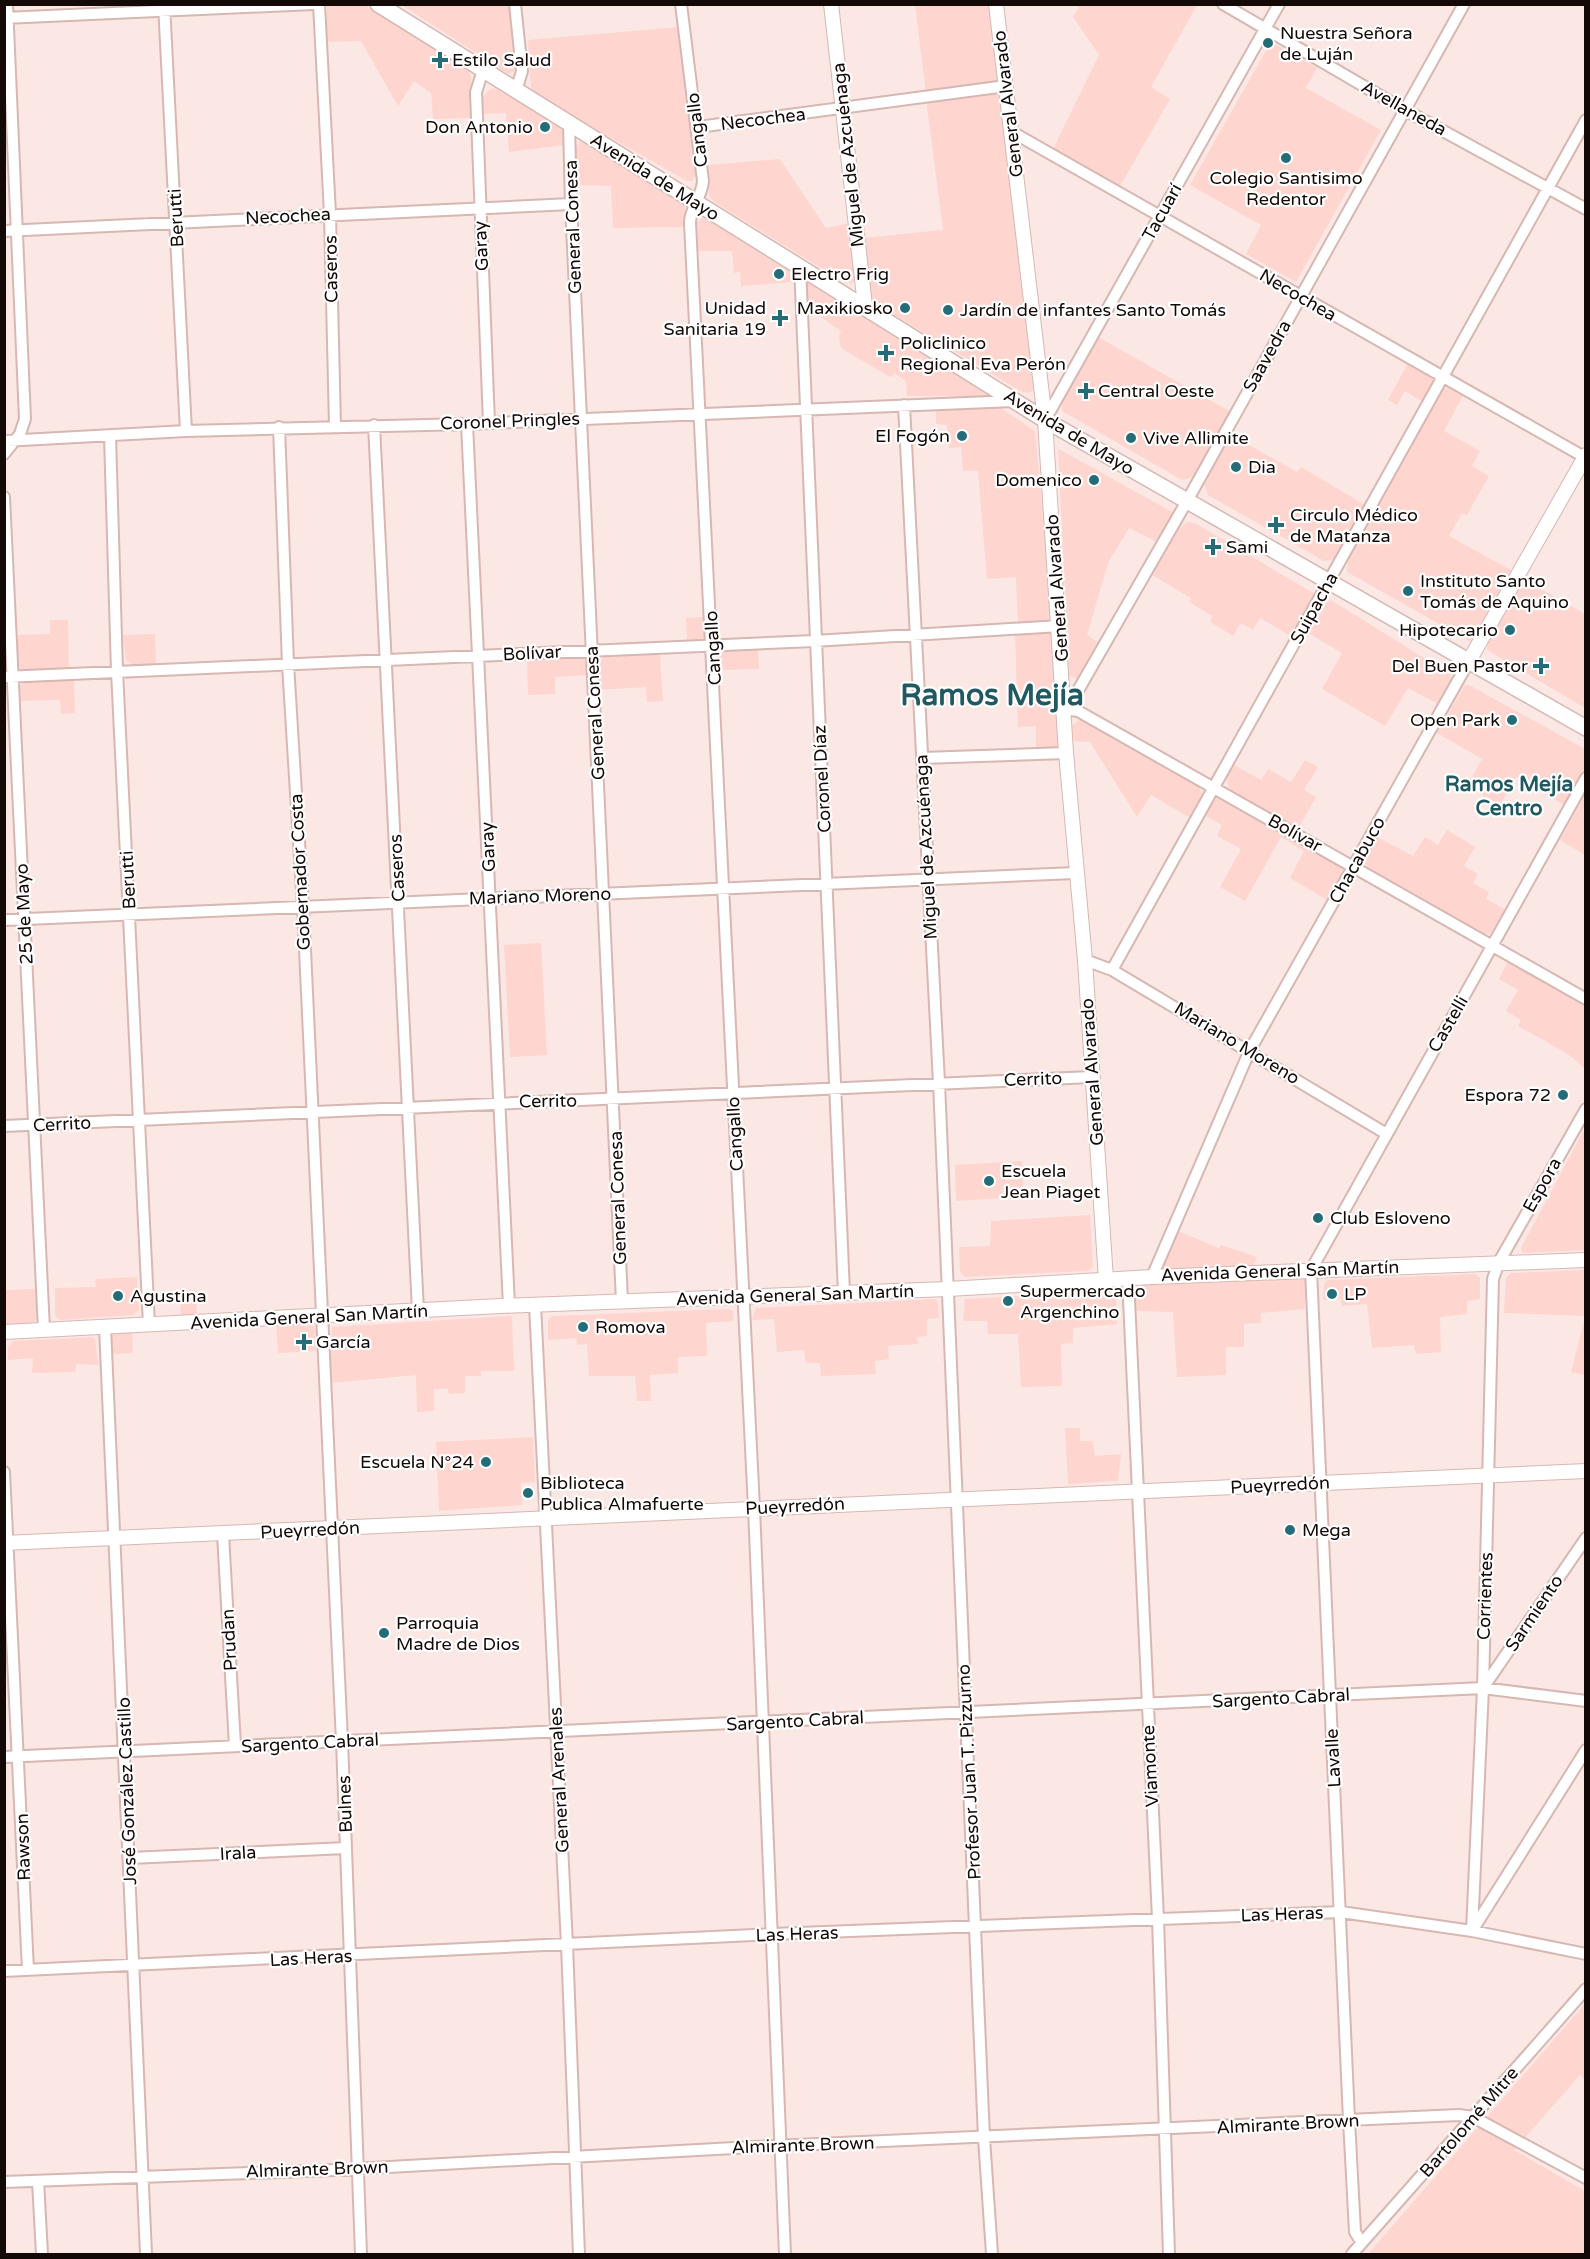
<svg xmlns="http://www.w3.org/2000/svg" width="1590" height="2259" font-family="'Varela Round',sans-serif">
<rect width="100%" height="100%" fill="#fbe8e4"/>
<!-- built -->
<path fill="#fed5cf" d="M 327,5 L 365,5 L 468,70 L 471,76 L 472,118 L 433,119 L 431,93 L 414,81 L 398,106 L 361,41 L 327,42 Z
M 402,5 L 511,5 L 517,65 L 515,71 L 508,74 L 502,70 Z
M 915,5 L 990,5 L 999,77 L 997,82 L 993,85 L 926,93 Z
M 1080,5 L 1197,5 L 1151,87 L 1170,99 L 1119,188 L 1052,151 L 1099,55 L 1073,17 Z
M 679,27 L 696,174 L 692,181 L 687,181 L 537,96 L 531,89 L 528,40 Z
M 1271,42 L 1317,68 L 1306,88 L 1381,130 L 1296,282 L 1246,254 L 1261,225 L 1190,185 Z
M 494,88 L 561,126 L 564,145 L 509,152 L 506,113 L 481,114 L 482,98 L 489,90 Z
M 995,92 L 1002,98 L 1023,297 L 1037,385 L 1036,389 L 1029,393 L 1022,392 L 876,304 L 867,292 L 862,238 L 943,230 L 926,99 Z
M 581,140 L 682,200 L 686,211 L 685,227 L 613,228 L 611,186 L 577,185 L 575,148 Z
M 780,159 L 826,228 L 850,223 L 856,278 L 852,283 L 845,283 L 714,202 L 709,196 L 708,165 Z
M 703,217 L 788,268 L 793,282 L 741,286 L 740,272 L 734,273 L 732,251 L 698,251 L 696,223 Z
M 808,281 L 990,394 L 989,396 L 907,396 L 906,381 L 894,373 L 892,377 L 888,376 L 841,348 L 839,336 L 841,331 L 803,305 L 805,283 Z
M 1098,337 L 1231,412 L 1195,477 L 1182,480 L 1062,411 L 1062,398 Z
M 1408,363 L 1430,376 L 1434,383 L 1423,402 L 1405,391 L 1397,405 L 1388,400 Z
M 1451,388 L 1463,396 L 1444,431 L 1480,451 L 1472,466 L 1489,476 L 1467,515 L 1462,513 L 1449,536 L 1514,572 L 1477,639 L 1471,642 L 1347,572 L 1348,560 L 1440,393 L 1444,389 Z
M 936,405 L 991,406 L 1001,408 L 1035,431 L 1053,621 L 1018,625 L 1016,577 L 987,579 L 978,471 L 963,471 L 961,447 L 949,448 L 947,425 L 936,424 Z
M 1231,435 L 1297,472 L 1301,467 L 1365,505 L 1334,560 L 1324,561 L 1208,495 L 1204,484 Z
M 1055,447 L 1174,513 L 1159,543 L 1129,528 L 1108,563 L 1087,635 L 1100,644 L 1078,679 L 1069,676 L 1058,449 Z
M 1187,522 L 1195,523 L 1315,594 L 1316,597 L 1294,638 L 1260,618 L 1253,630 L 1241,623 L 1233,636 L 1210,622 L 1212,616 L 1189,602 L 1191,598 L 1152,575 L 1179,529 Z
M 1523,579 L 1585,614 L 1585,708 L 1487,650 L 1488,640 Z
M 1331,600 L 1450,674 L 1452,680 L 1438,704 L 1408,688 L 1385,726 L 1322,689 L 1342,653 L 1308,633 L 1327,602 Z
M 706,617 L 705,638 L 687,642 L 686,618 Z
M 50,620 L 68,620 L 69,670 L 23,671 L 18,667 L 17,635 L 50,634 Z
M 1047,631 L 1053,633 L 1061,743 L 1054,748 L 1036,748 L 1036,726 L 1018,727 L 1015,633 Z
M 155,634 L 156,665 L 134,666 L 126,660 L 123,635 Z
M 758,649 L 759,669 L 717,670 L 717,658 L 723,651 Z
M 660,652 L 663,701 L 647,702 L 646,687 L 598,690 L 597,667 L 604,656 Z
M 584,657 L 588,675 L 555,677 L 555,694 L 528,695 L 527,659 Z
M 74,679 L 75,713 L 61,714 L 60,700 L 19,701 L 20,686 L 26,681 Z
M 1465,685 L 1469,685 L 1585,749 L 1585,772 L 1566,806 L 1516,777 L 1500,805 L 1467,786 L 1482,759 L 1437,733 Z
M 1080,719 L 1199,787 L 1204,798 L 1192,819 L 1151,795 L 1137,817 L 1090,742 L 1074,741 L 1072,726 Z
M 1305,760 L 1318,767 L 1304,790 L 1316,797 L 1298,829 L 1230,790 L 1228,785 L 1226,774 L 1232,764 L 1261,780 L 1268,769 L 1291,782 Z
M 1585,795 L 1585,855 L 1560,840 Z
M 1216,799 L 1225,799 L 1338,863 L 1342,867 L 1341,878 L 1327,900 L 1290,878 L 1304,851 L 1281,837 L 1245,901 L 1220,887 L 1241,849 L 1217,836 L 1222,825 L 1204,815 Z
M 1447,830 L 1475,847 L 1464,866 L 1478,874 L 1473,883 L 1489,892 L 1486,899 L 1506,910 L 1490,934 L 1482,934 L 1369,870 L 1364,861 L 1377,837 L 1413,856 L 1425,837 L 1438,845 Z
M 541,943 L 547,1055 L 510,1057 L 504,945 Z
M 1508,961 L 1585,1005 L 1585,1069 L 1568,1054 L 1518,1026 L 1521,1020 L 1506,1011 L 1518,990 L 1499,979 Z
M 1585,1128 L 1585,1250 L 1523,1253 L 1521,1248 Z
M 1022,1161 L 1023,1197 L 956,1201 L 955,1165 Z
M 1090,1215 L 1093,1267 L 1087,1271 L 965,1277 L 960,1272 L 959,1247 L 990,1246 L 991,1221 Z
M 1178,1231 L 1219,1248 L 1221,1245 L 1257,1257 L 1253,1267 L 1167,1272 L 1164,1265 Z
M 1585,1270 L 1585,1316 L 1504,1313 L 1506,1278 L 1511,1273 Z
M 1475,1274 L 1480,1278 L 1480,1299 L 1467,1301 L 1467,1314 L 1440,1317 L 1441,1352 L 1416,1354 L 1414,1345 L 1372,1348 L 1367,1304 L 1342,1306 L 1341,1299 L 1323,1300 L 1324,1285 L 1327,1280 Z
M 1302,1275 L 1308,1278 L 1304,1309 L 1261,1313 L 1261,1323 L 1244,1324 L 1244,1347 L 1226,1347 L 1226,1375 L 1177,1377 L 1173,1312 L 1137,1311 L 1135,1291 L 1143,1283 Z
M 137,1277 L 139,1310 L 133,1315 L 60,1320 L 55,1316 L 55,1288 L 96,1287 L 95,1279 Z
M 35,1289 L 37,1318 L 34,1322 L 5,1326 L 4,1290 Z
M 180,1290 L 197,1290 L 197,1318 L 181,1319 Z
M 1111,1291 L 1116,1294 L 1117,1324 L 1073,1328 L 1073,1343 L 1061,1344 L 1062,1386 L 1021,1387 L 1018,1334 L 988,1334 L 987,1321 L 963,1321 L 965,1299 Z
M 935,1299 L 938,1302 L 939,1318 L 927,1319 L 927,1336 L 917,1337 L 918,1344 L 888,1346 L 889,1359 L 875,1361 L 876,1374 L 821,1376 L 820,1363 L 806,1363 L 804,1350 L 777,1352 L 774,1319 L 752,1320 L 756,1308 Z
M 729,1309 L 733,1311 L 734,1321 L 706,1323 L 707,1356 L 678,1357 L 678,1373 L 650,1375 L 651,1401 L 637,1401 L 635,1376 L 589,1376 L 587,1344 L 577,1345 L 576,1338 L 548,1340 L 548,1320 L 552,1316 Z
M 512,1316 L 514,1371 L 481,1371 L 481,1376 L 465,1376 L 465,1393 L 449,1394 L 448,1389 L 434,1389 L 434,1411 L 417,1412 L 416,1375 L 330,1383 L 332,1327 Z
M 1585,1317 L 1586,1375 L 1585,1375 L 1571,1372 Z
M 306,1322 L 313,1324 L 315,1329 L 316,1351 L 278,1353 L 276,1323 Z
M 132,1328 L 133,1353 L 111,1354 L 112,1332 Z
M 92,1337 L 95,1339 L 98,1365 L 76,1364 L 75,1372 L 32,1373 L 33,1358 L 8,1360 L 8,1347 L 14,1341 Z
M 1065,1428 L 1080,1428 L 1080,1441 L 1093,1441 L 1095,1456 L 1121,1454 L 1118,1481 L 1068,1484 Z
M 533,1437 L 535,1482 L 521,1483 L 522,1505 L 439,1511 L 436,1442 Z
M 1585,2004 L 1585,2080 L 1580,2075 L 1514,2150 L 1585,2191 L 1585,2250 L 1582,2254 L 1368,2254 Z"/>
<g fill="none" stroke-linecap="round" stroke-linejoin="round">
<defs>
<path id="minor" d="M 164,4 L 186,431
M 319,4 L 330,214 L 335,426
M 515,4 L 522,71 L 516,91
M 681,4 L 703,181 C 702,197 690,208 690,223 L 754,1508 L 785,2254
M 1223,4 L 1403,109 L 1586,209
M 4,18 L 313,4
M 483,70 L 476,92 L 489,423
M 569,125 L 571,204 L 622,1301
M 698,127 L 1006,86
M 1012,132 L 1586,458
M 4,231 L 571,204
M 800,266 L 844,1293
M 904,405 L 939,1083 L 984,2138 L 992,2254
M 1045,420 L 1279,4
M 467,424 L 509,1306
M 374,425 L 418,1311
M 279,427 L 288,664 L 303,907 L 342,1741 L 361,2254
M 110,436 L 117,671 L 149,1325
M 4,441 L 186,431 L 467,424 L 1014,401
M 4,454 L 20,434 L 25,419 L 7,4
M 4,497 L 44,1330
M 4,677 L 814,641 L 1060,626
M 1064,698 L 1071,698 L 1076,694 L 1187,501 L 1464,4
M 1064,709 L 1078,711 L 1586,999
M 922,758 L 1066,753
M 4,920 L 1075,873
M 1085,960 L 1112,970 L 1385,1133
M 1112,970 L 1586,120
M 4,1126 L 1091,1077
M 1152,1277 L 1250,1050 L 1469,661
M 1128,1278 L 1158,1919 L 1169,2254
M 535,1305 L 567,1945 L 579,2254
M 105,1327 L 146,2254
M 4,1472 L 28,1970
M 223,1534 L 235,1746
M 1483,1688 L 1586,1538
M 4,1757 L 1483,1688 L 1586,1701
M 130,1858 L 346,1848
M 1472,1931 L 1483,1688 L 1493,1279 L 1499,1262 L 1586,1109
M 1472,1931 L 1586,1750
M 4,1971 L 773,1934 L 1341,1912 L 1472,1931 L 1586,1954
M 38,2181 L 42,2254
M 4,2182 L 335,2170 L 752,2147 L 1459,2115 L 1473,2117 L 1586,2178
M 1362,2243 L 1355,2232 L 1349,2120 L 1311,1270 L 1586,778
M 1352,2254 L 1586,1989"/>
<path id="tertiary" d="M 831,4 L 865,306
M 996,4 L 1045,420 L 1066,753 L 1085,960 L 1106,1280
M 1469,661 L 1586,455
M 4,1332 L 500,1306 L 948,1289 L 1152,1277 L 1586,1260
M 4,1543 L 1586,1471"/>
<path id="secondary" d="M 378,4 L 1045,420 L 1586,728"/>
</defs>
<!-- minor casing -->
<use href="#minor" stroke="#d7b7b2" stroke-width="14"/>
<!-- tertiary casing -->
<use href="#tertiary" stroke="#d7b7b2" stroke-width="16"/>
<!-- secondary casing -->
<use href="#secondary" stroke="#d7b7b2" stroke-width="18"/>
<!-- minor -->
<use href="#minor" stroke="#fff" stroke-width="10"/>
<!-- tertiary -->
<use href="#tertiary" stroke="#fff" stroke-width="14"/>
<!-- secondary -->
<use href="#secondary" stroke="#fff" stroke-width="15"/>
</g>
<!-- markers -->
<g fill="#246d78" stroke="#fff" stroke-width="2">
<circle cx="1268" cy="43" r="6"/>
<path d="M437 51h6v6h6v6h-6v6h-6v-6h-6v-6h6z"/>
<circle cx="545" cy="127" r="6"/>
<circle cx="1286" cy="158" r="6"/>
<circle cx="779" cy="274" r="6"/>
<circle cx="905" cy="308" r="6"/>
<circle cx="948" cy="310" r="6"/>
<path d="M777 309h6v6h6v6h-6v6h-6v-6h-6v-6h6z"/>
<path d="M883 344h6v6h6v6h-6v6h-6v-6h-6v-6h6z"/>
<path d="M1083 382h6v6h6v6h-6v6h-6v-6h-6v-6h6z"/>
<circle cx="962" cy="436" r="6"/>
<circle cx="1131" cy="438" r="6"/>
<circle cx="1236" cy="467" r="6"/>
<circle cx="1094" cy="480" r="6"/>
<path d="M1273 516h6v6h6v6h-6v6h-6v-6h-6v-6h6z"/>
<path d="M1210 538h6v6h6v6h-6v6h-6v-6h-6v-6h6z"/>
<circle cx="1408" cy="591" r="6"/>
<circle cx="1510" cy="630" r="6"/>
<path d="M1538 657h6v6h6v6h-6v6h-6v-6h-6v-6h6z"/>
<circle cx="1512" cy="720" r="6"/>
<circle cx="1563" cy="1095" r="6"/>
<circle cx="989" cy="1181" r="6"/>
<circle cx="1318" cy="1218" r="6"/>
<circle cx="1332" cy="1294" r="6"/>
<circle cx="118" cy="1296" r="6"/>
<circle cx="1008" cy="1301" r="6"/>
<circle cx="583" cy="1327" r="6"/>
<path d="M301 1333h6v6h6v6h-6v6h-6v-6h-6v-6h6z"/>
<circle cx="486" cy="1462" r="6"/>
<circle cx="528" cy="1493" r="6"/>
<circle cx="1290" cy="1530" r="6"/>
<circle cx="384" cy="1633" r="6"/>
</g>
<g text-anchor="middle" stroke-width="4.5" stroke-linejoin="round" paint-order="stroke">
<!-- poi labels -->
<g font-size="18" fill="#130907" stroke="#fff" text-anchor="start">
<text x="1280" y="39">Nuestra Señora<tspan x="1280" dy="21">de Luján</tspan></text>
<text x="452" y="66">Estilo Salud</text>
<text x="533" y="133" text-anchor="end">Don Antonio</text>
<text x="1286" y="184" text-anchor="middle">Colegio Santisimo<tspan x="1286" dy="21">Redentor</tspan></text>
<text x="791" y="280">Electro Frig</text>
<text x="766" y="314" text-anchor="end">Unidad<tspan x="766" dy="21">Sanitaria 19</tspan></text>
<text x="893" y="314" text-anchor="end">Maxikiosko</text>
<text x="960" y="316">Jardín de infantes Santo Tomás</text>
<text x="900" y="349">Policlinico<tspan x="900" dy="21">Regional Eva Perón</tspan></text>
<text x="1098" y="397">Central Oeste</text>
<text x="950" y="442" text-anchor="end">El Fogón</text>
<text x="1143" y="444">Vive Allimite</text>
<text x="1248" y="473">Dia</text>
<text x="1082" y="486" text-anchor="end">Domenico</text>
<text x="1290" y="521">Circulo Médico<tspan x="1290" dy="21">de Matanza</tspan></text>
<text x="1226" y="553">Sami</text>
<text x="1420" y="587">Instituto Santo<tspan x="1420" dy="21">Tomás de Aquino</tspan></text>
<text x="1498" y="636" text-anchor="end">Hipotecario</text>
<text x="1528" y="672" text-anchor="end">Del Buen Pastor</text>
<text x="1500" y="726" text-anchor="end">Open Park</text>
<text x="1551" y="1101" text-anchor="end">Espora 72</text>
<text x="1001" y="1177">Escuela<tspan x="1001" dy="21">Jean Piaget</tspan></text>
<text x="1330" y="1224">Club Esloveno</text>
<text x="1020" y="1297">Supermercado<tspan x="1020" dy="21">Argenchino</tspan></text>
<text x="1344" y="1300">LP</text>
<text x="130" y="1302">Agustina</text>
<text x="595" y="1333">Romova</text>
<text x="316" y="1348">García</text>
<text x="474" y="1468" text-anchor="end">Escuela N°24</text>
<text x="540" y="1489">Biblioteca<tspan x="540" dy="21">Publica Almafuerte</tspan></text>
<text x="1302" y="1536">Mega</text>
<text x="396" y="1629">Parroquia<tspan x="396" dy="21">Madre de Dios</tspan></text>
</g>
<!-- street labels -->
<g font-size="18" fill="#130907" stroke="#fff">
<text transform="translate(1008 104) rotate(-97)" y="6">General Alvarado</text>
<text transform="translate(1404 108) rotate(29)" y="6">Avellaneda</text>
<text transform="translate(763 119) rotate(-7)" y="6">Necochea</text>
<text transform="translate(697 130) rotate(-97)" y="6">Cangallo</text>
<text transform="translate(848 155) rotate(-96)" y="6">Miguel de Azcuénaga</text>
<text transform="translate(655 177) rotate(32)" y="6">Avenida de Mayo</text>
<text transform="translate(1162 212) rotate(-61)" y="6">Tacuarí</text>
<text transform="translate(288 216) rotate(-3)" y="6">Necochea</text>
<text transform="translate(176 218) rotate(-93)" y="6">Berutti</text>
<text transform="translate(573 227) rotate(-92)" y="6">General Conesa</text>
<text transform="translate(481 246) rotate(-93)" y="6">Garay</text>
<text transform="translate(331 269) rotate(-91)" y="6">Caseros</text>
<text transform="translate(1298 295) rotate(30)" y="6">Necochea</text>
<text transform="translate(1267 356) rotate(-61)" y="6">Saavedra</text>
<text transform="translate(510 421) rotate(-2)" y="6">Coronel Pringles</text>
<text transform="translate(1069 432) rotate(31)" y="6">Avenida de Mayo</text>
<text transform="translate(1057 588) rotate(-94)" y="6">General Alvarado</text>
<text transform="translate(1314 608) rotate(-61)" y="6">Suipacha</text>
<text transform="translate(713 648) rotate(-93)" y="6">Cangallo</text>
<text transform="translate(532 653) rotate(-3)" y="6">Bolívar</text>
<text transform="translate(595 713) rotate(-93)" y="6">General Conesa</text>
<text transform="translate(822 779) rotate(-93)" y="6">Coronel Díaz</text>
<text transform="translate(1295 833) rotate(29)" y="6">Bolívar</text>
<text transform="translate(488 847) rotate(-93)" y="6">Garay</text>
<text transform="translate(926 847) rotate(-93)" y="6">Miguel de Azcuénaga</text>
<text transform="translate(1357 860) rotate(-61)" y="6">Chacabuco</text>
<text transform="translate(397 868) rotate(-93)" y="6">Caseros</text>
<text transform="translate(300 872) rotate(-93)" y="6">Gobernador Costa</text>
<text transform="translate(128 880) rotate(-93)" y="6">Berutti</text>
<text transform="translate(540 896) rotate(-2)" y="6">Mariano Moreno</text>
<text transform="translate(24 914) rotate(-93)" y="6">25 de Mayo</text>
<text transform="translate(1448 1024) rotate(-60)" y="6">Castelli</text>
<text transform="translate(1237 1043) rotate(31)" y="6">Mariano Moreno</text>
<text transform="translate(1092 1072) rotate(-94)" y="6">General Alvarado</text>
<text transform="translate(1033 1079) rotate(-2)" y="6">Cerrito</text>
<text transform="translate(548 1101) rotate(-1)" y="6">Cerrito</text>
<text transform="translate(62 1124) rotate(-3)" y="6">Cerrito</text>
<text transform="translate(735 1134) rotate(-93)" y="6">Cangallo</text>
<text transform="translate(1542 1185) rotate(-61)" y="6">Espora</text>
<text transform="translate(618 1198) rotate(-92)" y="6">General Conesa</text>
<text transform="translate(1280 1271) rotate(-2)" y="6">Avenida General San Martín</text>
<text transform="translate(795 1295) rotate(-2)" y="6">Avenida General San Martín</text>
<text transform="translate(309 1317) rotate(-3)" y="6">Avenida General San Martín</text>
<text transform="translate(1280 1485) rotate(-3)" y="6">Pueyrredón</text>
<text transform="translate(795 1506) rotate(-3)" y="6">Pueyrredón</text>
<text transform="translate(310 1530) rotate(-3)" y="6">Pueyrredón</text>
<text transform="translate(1485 1596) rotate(-88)" y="6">Corrientes</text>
<text transform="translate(1534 1613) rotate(-56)" y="6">Sarmiento</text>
<text transform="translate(229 1640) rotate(-93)" y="6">Prudan</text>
<text transform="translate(1281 1698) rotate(-3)" y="6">Sargento Cabral</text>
<text transform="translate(795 1721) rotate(-3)" y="6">Sargento Cabral</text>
<text transform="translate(310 1743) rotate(-3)" y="6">Sargento Cabral</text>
<text transform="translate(1333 1758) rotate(-93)" y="6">Lavalle</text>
<text transform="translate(1150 1766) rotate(-93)" y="6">Viamonte</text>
<text transform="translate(969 1772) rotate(-93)" y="6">Profesor Juan T. Pizzurno</text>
<text transform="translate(559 1780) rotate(-93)" y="6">General Arenales</text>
<text transform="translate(127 1791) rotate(-92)" y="6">José González Castillo</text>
<text transform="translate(345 1804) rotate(-92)" y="6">Bulnes</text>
<text transform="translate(23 1847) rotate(-92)" y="6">Rawson</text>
<text transform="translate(238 1853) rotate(-3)" y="6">Irala</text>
<text transform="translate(1282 1914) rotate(-2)" y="6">Las Heras</text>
<text transform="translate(797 1934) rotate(-2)" y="6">Las Heras</text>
<text transform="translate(311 1958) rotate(-3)" y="6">Las Heras</text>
<text transform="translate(1469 2122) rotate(-49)" y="6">Bartolomé Mitre</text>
<text transform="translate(1288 2124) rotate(-3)" y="6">Almirante Brown</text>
<text transform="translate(803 2145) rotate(-2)" y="6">Almirante Brown</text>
<text transform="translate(317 2169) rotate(-2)" y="6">Almirante Brown</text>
</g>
<!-- quarter labels -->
<g font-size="21" font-weight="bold" fill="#205962" stroke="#fff">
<text x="1509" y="791">Ramos Mejía<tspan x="1509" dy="24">Centro</tspan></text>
</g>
<!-- town labels -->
<g font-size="30" font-weight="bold" fill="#205962" stroke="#fff">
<text x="992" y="705">Ramos Mejía</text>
</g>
</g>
<!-- border -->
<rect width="1590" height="2259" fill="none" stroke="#130907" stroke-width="12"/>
</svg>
